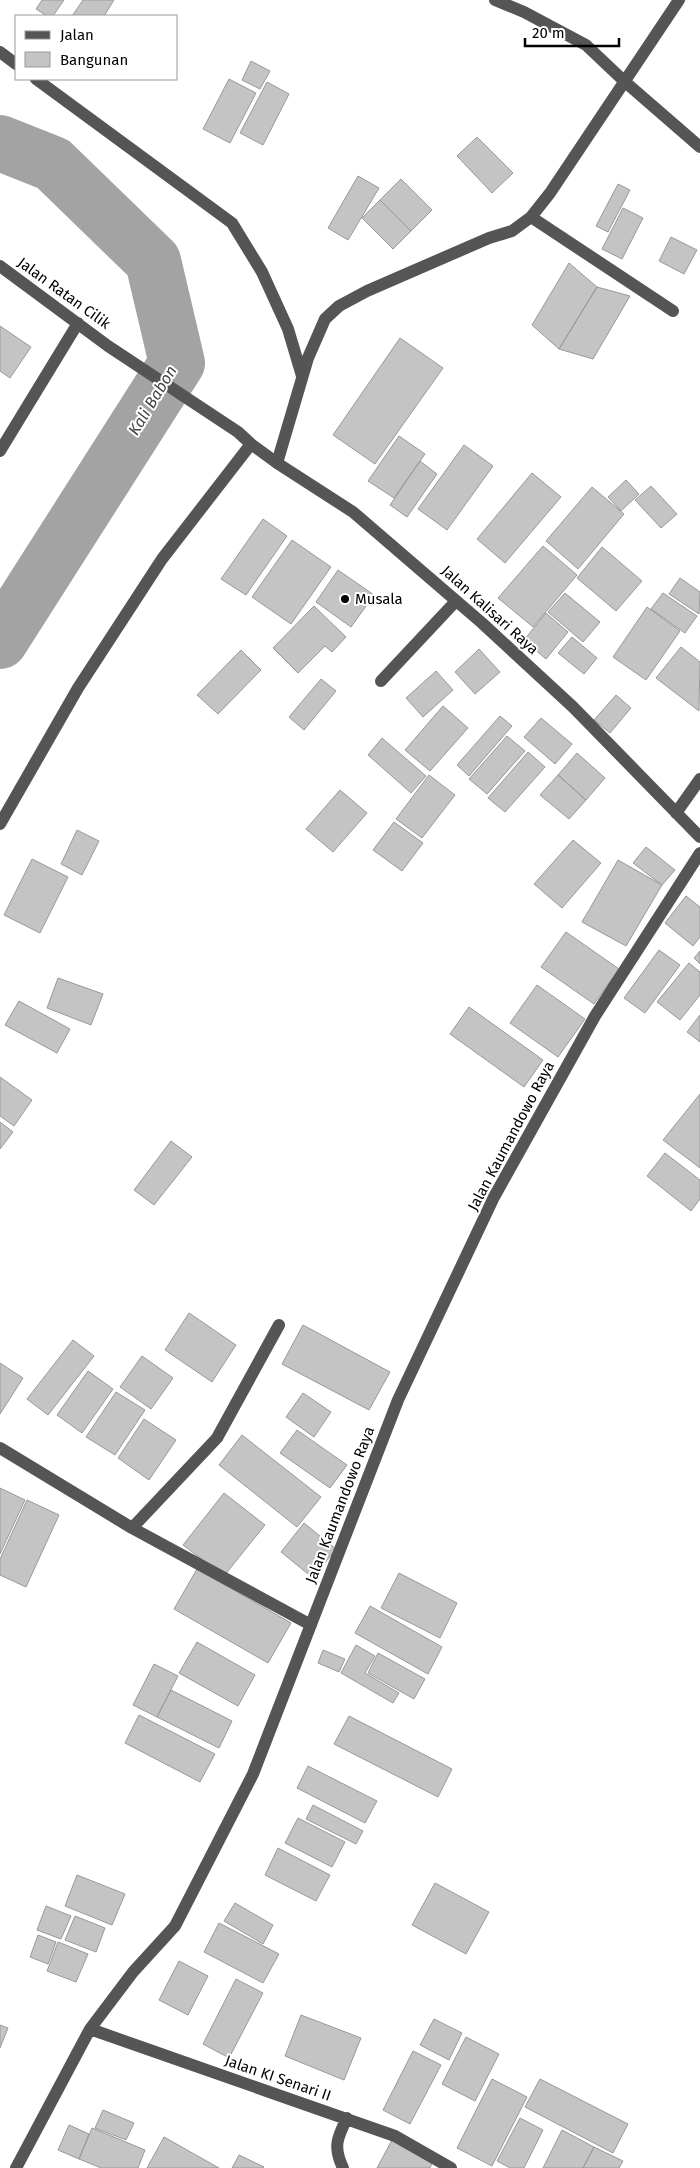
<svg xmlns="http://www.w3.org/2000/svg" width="700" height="2168" font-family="'Fira Sans',sans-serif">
<rect width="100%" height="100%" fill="#fff"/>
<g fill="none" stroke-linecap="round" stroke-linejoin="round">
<!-- river -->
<path stroke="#a3a3a3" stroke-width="56" d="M 0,143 L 53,164 L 153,261 L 177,363 L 0,641"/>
</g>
<!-- building -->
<path fill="#c4c4c4" stroke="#999" d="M 42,0 L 64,0 L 53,16 L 47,16 L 36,9 Z
M 83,0 L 114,0 L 104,16 L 72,16 Z
M 251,61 L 270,71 L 260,89 L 242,80 Z
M 229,79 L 256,93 L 230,143 L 203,129 Z
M 267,82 L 289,94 L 263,145 L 240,133 Z
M 477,137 L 513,173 L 492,193 L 457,156 Z
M 358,176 L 379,188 L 348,240 L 328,228 Z
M 401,179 L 432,210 L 411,231 L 380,200 Z
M 618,184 L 630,190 L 608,232 L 596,226 Z
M 380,200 L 411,231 L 393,249 L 362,218 Z
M 623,208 L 643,218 L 622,259 L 602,249 Z
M 671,237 L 697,250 L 684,274 L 659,261 Z
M 569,263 L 597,287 L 559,349 L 532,325 Z
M 597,287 L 630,296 L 593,359 L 559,349 Z
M 0,326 L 31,347 L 10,378 L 0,371 Z
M 400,338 L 443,368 L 375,464 L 333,435 Z
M 399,436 L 425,454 L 394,498 L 368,481 Z
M 464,445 L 493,466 L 447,530 L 418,509 Z
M 420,461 L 437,474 L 407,517 L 390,505 Z
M 532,473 L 561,497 L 505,563 L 477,539 Z
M 626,480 L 639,494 L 621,511 L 608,497 Z
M 651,486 L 677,514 L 661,528 L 635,500 Z
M 592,487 L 624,514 L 578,569 L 546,541 Z
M 263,519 L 287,536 L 246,595 L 221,579 Z
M 292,540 L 331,567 L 291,624 L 252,597 Z
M 543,546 L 577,575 L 533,627 L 498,598 Z
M 602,547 L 642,581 L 616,611 L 577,578 Z
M 338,570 L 374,595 L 351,627 L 316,602 Z
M 680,578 L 700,592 L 699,614 L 669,594 Z
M 565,593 L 600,622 L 583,642 L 548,612 Z
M 663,593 L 697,616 L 685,633 L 651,609 Z
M 314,606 L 346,637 L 332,652 L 325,646 L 298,673 L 273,648 Z
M 647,607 L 680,631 L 646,680 L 613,657 Z
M 546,613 L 568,632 L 546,659 L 524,640 Z
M 572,637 L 597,658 L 584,674 L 558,653 Z
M 681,647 L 700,662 L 699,711 L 656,678 Z
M 479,649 L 500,672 L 475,694 L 455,672 Z
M 241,650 L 261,670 L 218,714 L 197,695 Z
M 436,671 L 453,690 L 423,717 L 406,698 Z
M 321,679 L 336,691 L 304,730 L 289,717 Z
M 616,695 L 631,708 L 610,733 L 594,720 Z
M 443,706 L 468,728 L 430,771 L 405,750 Z
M 500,716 L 512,726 L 469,776 L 457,765 Z
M 541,718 L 572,744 L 555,764 L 524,737 Z
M 507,736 L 525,751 L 487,794 L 469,779 Z
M 382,738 L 426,776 L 411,793 L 368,755 Z
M 528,752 L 545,767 L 505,812 L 488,798 Z
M 577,753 L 605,778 L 586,800 L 558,775 Z
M 429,775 L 455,795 L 422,838 L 396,819 Z
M 558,775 L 586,800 L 569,819 L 540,795 Z
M 340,790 L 367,813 L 333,852 L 306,829 Z
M 394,822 L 423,843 L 402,871 L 373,850 Z
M 77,830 L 99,841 L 82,875 L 61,864 Z
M 573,840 L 601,863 L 562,908 L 534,884 Z
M 646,847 L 675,870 L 662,885 L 633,863 Z
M 32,859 L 68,877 L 40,933 L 4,915 Z
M 618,860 L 662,885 L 626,946 L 582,922 Z
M 686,896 L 700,907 L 700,937 L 693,946 L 665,923 Z
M 566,932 L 619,969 L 594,1004 L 541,967 Z
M 659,950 L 680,965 L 645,1013 L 624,998 Z
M 700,951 L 700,964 L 694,958 Z
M 689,963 L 700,972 L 700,995 L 680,1020 L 657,1002 Z
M 58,978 L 103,994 L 91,1025 L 47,1008 Z
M 537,985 L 585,1019 L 558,1057 L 510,1023 Z
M 19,1001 L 70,1029 L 57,1053 L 5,1025 Z
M 469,1007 L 543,1060 L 524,1087 L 450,1034 Z
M 700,1015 L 700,1042 L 687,1032 Z
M 0,1077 L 32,1100 L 14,1126 L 0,1116 Z
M 700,1094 L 700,1168 L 663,1140 Z
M 0,1122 L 13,1132 L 0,1149 Z
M 171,1141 L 192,1157 L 154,1205 L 134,1190 Z
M 665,1153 L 700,1180 L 700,1199 L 691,1211 L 647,1176 Z
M 189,1313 L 236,1345 L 212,1382 L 165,1350 Z
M 303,1325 L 390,1372 L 369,1410 L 282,1364 Z
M 73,1340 L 94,1356 L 48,1415 L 27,1399 Z
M 142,1356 L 173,1378 L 151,1409 L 120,1387 Z
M 0,1363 L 23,1378 L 0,1414 Z
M 88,1371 L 113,1389 L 82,1433 L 57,1415 Z
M 116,1392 L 145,1410 L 115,1455 L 86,1437 Z
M 303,1393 L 331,1412 L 314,1437 L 286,1417 Z
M 144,1419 L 176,1440 L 149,1480 L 118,1458 Z
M 297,1430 L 347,1465 L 330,1488 L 280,1453 Z
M 242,1435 L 321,1497 L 297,1527 L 219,1465 Z
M 0,1488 L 25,1500 L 0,1554 Z
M 224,1493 L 265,1525 L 224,1576 L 183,1545 Z
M 27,1500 L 59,1515 L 26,1587 L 0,1575 L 0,1559 Z
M 304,1523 L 336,1549 L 313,1578 L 281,1552 Z
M 197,1569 L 291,1623 L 268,1663 L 174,1609 Z
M 399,1573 L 457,1603 L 440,1638 L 381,1608 Z
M 370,1606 L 442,1647 L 428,1674 L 355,1633 Z
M 197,1642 L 255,1675 L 238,1706 L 179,1673 Z
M 356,1645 L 375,1656 L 365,1673 L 399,1693 L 393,1703 L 341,1673 Z
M 323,1650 L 345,1659 L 339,1672 L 318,1663 Z
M 378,1653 L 425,1679 L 414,1699 L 368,1673 Z
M 154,1664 L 178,1676 L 157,1717 L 133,1705 Z
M 171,1690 L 232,1721 L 219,1748 L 157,1717 Z
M 139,1715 L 215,1754 L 200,1782 L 125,1743 Z
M 349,1716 L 452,1769 L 438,1797 L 334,1744 Z
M 308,1766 L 377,1801 L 365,1823 L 297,1788 Z
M 313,1805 L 363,1831 L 356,1844 L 306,1819 Z
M 298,1818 L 345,1842 L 332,1867 L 285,1843 Z
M 278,1848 L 330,1875 L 316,1901 L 265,1875 Z
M 77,1875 L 125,1894 L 112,1925 L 65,1906 Z
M 435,1883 L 489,1912 L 466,1954 L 412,1925 Z
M 235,1903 L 273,1925 L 263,1944 L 224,1921 Z
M 46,1906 L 71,1916 L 61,1939 L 37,1930 Z
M 75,1916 L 105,1928 L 96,1952 L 65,1940 Z
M 219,1923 L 279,1954 L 263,1983 L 204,1952 Z
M 38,1935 L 56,1942 L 48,1964 L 30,1957 Z
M 58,1942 L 88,1954 L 76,1982 L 47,1971 Z
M 179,1961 L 208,1976 L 188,2015 L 159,2000 Z
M 236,1979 L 263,1993 L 229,2058 L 203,2044 Z
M 301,2015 L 361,2038 L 344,2080 L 285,2056 Z
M 434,2019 L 462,2033 L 449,2060 L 420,2045 Z
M 0,2025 L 8,2028 L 0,2048 Z
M 466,2037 L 499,2054 L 475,2101 L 442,2084 Z
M 413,2051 L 441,2065 L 410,2124 L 383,2110 Z
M 492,2079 L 527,2097 L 492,2166 L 457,2148 Z
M 540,2079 L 628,2124 L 613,2153 L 525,2107 Z
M 103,2110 L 134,2123 L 126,2140 L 95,2128 Z
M 520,2118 L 543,2130 L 524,2168 L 510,2168 L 497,2161 Z
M 69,2125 L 89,2134 L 79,2159 L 58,2150 Z
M 92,2128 L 145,2150 L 138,2168 L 101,2168 L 79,2159 Z
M 562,2130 L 594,2147 L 583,2168 L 543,2168 Z
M 164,2137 L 219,2168 L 147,2168 Z
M 392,2140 L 433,2161 L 430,2168 L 377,2168 Z
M 594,2147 L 623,2161 L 619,2168 L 583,2168 Z
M 239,2155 L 264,2167 L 263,2168 L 232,2168 Z"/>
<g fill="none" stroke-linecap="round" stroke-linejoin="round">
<!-- minor -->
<path stroke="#555" stroke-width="12" d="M 495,0 L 524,12 L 586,45 L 624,81 L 700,147
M 0,52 L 16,64
M 36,79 L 232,223 L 262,272 L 288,329 L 302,376
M 531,217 L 673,311
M 0,266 L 108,346 L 238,432 L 251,444 L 277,463 L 353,512 L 482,623 L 573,707 L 700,837
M 0,451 L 78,323
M 277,463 L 308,358 L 325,319 L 339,306 L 367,291 L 489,238 L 512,231 L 531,217 L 550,193 L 679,0
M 381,681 L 456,601
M 676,813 L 700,779
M 0,824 L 78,688 L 162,559 L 251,444
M 0,1448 L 132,1528 L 311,1625
M 132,1528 L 217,1438 L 279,1325
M 90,2029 L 395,2136 L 451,2168
M 16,2168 L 90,2029 L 133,1972 L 175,1926 L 253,1774 L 398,1400 L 494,1197 L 595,1016 L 700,853
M 343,2168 C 333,2147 337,2138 347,2118"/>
</g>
<!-- markers -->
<circle fill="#000" stroke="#fff" stroke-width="2" cx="345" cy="599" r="5"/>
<g text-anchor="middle" stroke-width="4" stroke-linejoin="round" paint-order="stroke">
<!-- street labels -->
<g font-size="15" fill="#000" stroke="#fff">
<text transform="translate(64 293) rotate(36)" y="5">Jalan Ratan Cilik</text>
<text transform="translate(490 610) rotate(42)" y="5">Jalan Kalisari Raya</text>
<text transform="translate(511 1136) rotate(-62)" y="5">Jalan Kaumandowo Raya</text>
<text transform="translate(340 1505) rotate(-69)" y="5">Jalan Kaumandowo Raya</text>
<text transform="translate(278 2078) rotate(19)" y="5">Jalan KI Senari II</text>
</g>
<!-- poi labels -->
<g font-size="15" fill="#000" stroke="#fff" text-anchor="start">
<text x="355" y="604">Musala</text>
</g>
<!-- water labels -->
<g font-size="16" font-style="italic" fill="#444" stroke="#fff">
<text transform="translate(152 400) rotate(-59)" y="6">Kali Babon</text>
</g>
</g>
<!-- legend -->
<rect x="15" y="15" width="162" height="65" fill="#ffffff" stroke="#999999"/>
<rect x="25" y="31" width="25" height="8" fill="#555555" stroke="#999999"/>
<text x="60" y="40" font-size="15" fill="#000000">Jalan</text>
<rect x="25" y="52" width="25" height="15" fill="#c4c4c4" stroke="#999999"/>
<text x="60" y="65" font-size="15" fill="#000000">Bangunan</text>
<!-- scale -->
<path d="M525 38v8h94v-8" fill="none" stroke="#000000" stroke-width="2.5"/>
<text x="532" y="38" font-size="15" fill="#000000" stroke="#ffffff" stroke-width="4" paint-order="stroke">20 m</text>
</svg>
